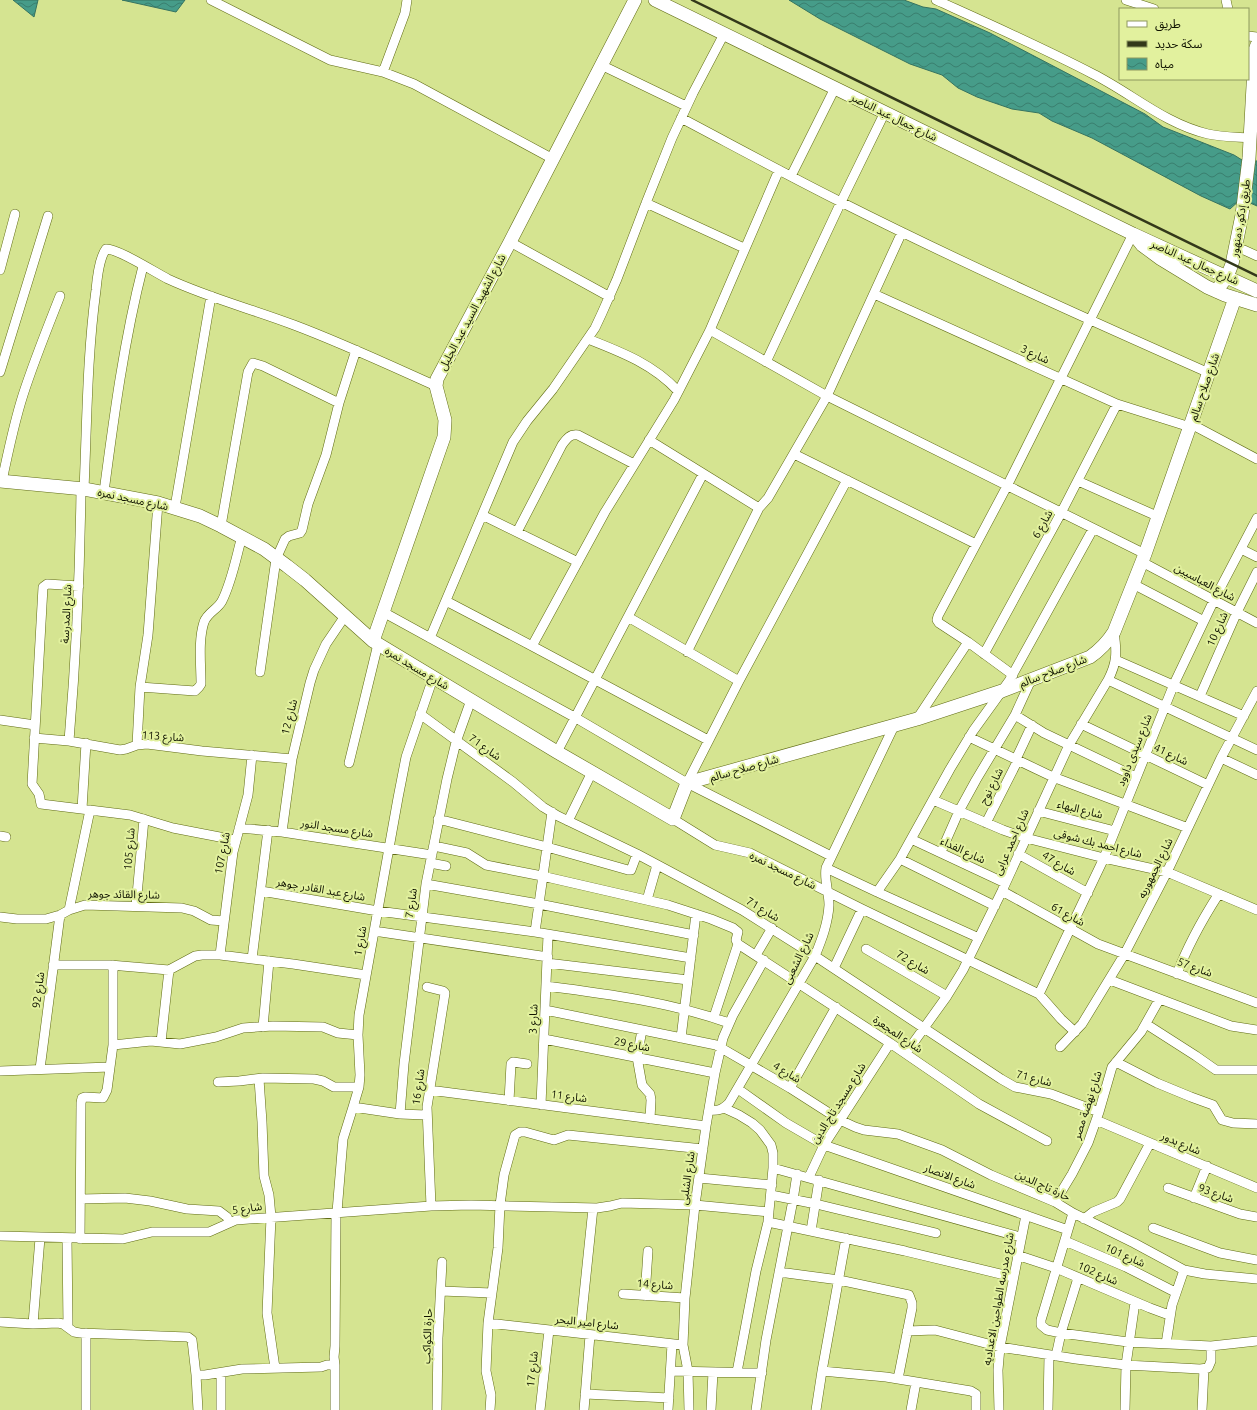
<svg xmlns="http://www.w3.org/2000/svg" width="1257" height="1410" font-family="Ubuntu,'Noto Sans Arabic',sans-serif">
<defs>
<pattern id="water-waves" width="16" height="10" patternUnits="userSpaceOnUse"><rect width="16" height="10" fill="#469c89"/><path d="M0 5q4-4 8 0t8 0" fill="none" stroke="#397e6e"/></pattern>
</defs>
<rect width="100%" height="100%" fill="#d5e491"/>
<!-- water -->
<path fill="url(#water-waves)" stroke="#367360" d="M 13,0 L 38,0 L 34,17 Z
M 122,0 L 185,0 L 176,12 Z
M 789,0 L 904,0 L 923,7 L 936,9 L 990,33 L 1145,114 L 1163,127 L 1234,155 L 1242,160 L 1257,161 L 1257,206 L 1241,199 L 1230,209 L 1201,196 L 1092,138 L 1052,121 L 1039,113 L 1012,109 L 977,97 L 958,88 L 942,75 L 910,64 L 820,19 Z"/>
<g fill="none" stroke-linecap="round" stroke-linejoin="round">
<defs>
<path id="street" d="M 211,0 L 330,60 L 383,72 L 414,84 L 553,159
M 936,0 C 989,24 1041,47 1093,74 C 1131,93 1165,124 1208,134 C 1222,137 1236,137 1250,138
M 1126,0 L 1154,9
M 1226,0 L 1228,9
M 1248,36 L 1257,37
M 601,65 L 686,106
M 383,72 L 405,13 L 407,0
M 681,118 C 734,146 787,175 841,202 C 962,263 1085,318 1209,373
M 791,176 L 835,88
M 646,203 L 744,248
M 510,242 L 610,297
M 1244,250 L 1257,256
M 0,270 L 15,214
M 874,294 L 1117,404 L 1190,427
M 710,330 L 827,396 L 1145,554
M 588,339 C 621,352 653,364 678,391
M 766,362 L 841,202 L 885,112
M 0,372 L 48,216
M 1191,424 L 1257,459
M 649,440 L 759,508 L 768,498 L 827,396 L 902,232
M 794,454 L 976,544
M 2,481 C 8,452 14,423 23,395 C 34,361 47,329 60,296
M 1078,481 L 1159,517
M 84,489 C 87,423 87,356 96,290 C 97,279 99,258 106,249 C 117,248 156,273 168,279 C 209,298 252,309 294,325 C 342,343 389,365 436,386
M 104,492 C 114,416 124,340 143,266
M 175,507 L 211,296
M 482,515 L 578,562
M 221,526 L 248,372 L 253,363 L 263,366 L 339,403
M 517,532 L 562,445 C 567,438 570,434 578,435 L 634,464
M 1241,549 L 1257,557
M 1142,562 L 1257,623
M 1133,584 L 1204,621
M 79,586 L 47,584 L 43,587 L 32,784 L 39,794 L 41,804 L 130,815 L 173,828 L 235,840
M 446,601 L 532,646 L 605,512 L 674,400 L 710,330 L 779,170
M 383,612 L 576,718 L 687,783 L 831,856
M 628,617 L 739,681
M 430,638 L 513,442 L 527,421 L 553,389 L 595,328 L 602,313 L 617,279 L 646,203 L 672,138 L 693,93 L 724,34
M 968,642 L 1013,675
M 532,646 L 708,740
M 687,652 L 759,508
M 984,654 L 1061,513 L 1117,404
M 1116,660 L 1244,716
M 260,672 L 276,559 L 285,539 L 289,536 L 300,533 L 302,530 L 308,504 L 326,455 L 339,403 L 356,350
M 1108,680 L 1257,750
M 140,687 L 195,691 L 199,687 L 201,684 C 201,664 198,641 204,622 C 208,612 217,610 222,601 C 232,581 236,558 242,536
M 1200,696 L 1237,612 L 1257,572
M 420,714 L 513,782 L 543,807 L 558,816 L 637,854 L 742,910 L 815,956 L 1001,1079 L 1015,1087 L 1051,1094 L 1099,1112
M 1015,715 L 1044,733 L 1136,777
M 917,719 L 968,642 L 939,623 L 937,620 L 938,616 L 1007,486 L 1133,234
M 0,720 L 35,725
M 1081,724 L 1208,785
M 969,737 L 1053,777 L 1188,828
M 34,738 L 69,741 L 120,750 L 126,749 L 137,745 L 147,744 L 202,751 L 292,759
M 69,741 C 76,657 80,573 81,489
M 137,745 L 140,687 L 148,635 L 158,503
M 557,752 L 703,474
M 1221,758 L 1257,775
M 1016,759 L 1032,725
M 349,763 L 378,644
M 687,783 L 739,681 L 847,480
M 933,800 L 1003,830 L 1026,838 L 1104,858 L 1167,872 L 1257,910
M 82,809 L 86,743
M 1038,811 L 1115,831
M 438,819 L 547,847 L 628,870 L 631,870 L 637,854
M 673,819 L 715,845 L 750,853 L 862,909 L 1039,994 L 1061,1019 L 1075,1032
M 568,821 L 592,772
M 986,823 L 1018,760
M 239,828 L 282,832 L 432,855
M 282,832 L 292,759 L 310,683 L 314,670 L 326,644 L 345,616
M 0,836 L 6,837
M 911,839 L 1005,883
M 434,846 L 467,853 L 486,865 L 542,876 L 668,905 L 711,919 L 733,928 L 738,932 L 736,940 L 738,944 L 714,1017
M 941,852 L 959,811 L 976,780 L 1015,715 L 1031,680
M 1018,854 L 1088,893
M 900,859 L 995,906
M 430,863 L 446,866
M 826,868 L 877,892 L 979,938
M 426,884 L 539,904 L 694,935
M 261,891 L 378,911 L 535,932 L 691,958
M 1002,891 L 1098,944 L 1257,1003
M 877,892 L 900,859 L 950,769 L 973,731 L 1009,681 L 1093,529
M 647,900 L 657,865
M 136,906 L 144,819
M 69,910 L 90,810
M 0,917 L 17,919 L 46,919 L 60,915 L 69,910 L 85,905 L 182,908 L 194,911 L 211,920 L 224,921
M 374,931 L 548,957
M 535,932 L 552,812
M 738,944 L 890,1043 L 979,1104 L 1047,1141
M 866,949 L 947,996
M 220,955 L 233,852 L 248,795 L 252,755
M 756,955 L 772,928
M 252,959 L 268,830
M 547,963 L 688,980
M 53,965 L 110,965 L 169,970 L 195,956 L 202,955 L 220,955 L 293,964 L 366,975
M 834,968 L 862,909
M 1177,974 C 1188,945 1202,920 1218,895
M 1110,980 L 1231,1026 L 1257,1030
M 546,986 C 608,994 670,1002 729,1023
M 427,987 L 443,991 L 445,993 L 427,1107 L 431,1206
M 1039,994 L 1104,858 L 1174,684 L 1214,600 L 1257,518
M 545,1010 L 716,1045 L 790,1088 L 840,1120 L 855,1127 L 864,1130 L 898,1134 L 942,1150 L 991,1175 L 1055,1202 L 1073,1213 L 1134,1243 L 1184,1270 L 1205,1274 L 1257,1279
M 1146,1024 L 1196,1056 L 1216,1070 L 1257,1070
M 263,1027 L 269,961
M 642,1030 L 637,1057 L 642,1085 L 650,1094 L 651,1100 L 650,1119
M 681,1038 L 696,914
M 544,1039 L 715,1073
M 161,1042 L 169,970
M 113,1045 L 151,1041 L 180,1044 L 216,1037 L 243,1028 L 273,1026 L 323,1027 L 338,1033 L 358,1035
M 1060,1047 L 1082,1024 L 1124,955 L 1167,872 L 1221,758 L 1257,691
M 906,1053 L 947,996 L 963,970 L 1002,891 L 1069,745 L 1108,680 C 1117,663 1117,652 1114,632
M 1116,1062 L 1157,1083 L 1191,1097 L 1213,1105 L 1222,1120 L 1233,1123 L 1257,1124
M 40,1069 L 60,915
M 0,1071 L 110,1067
M 259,1079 L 262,1122 L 264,1176 L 269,1195 L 271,1217 L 267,1313 L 275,1368
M 218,1082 L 239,1081 L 263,1078 L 314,1079 L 323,1081 L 334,1087 L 359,1087
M 790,1088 L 836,1007
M 738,1089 L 786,1123 L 824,1145 L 1068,1230
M 429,1090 L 706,1126
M 509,1101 L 511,1064 L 513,1062 L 527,1064
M 541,1105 L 548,935
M 353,1107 L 400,1114 L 426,1115
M 724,1108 L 739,1115 L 752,1123 L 760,1130 L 771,1145 L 773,1153 L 773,1168 L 768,1222 L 756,1271 L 737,1372
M 709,1110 C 718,1111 722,1110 729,1103 L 815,956 C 822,939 828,923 829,905 C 829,892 824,880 826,868 L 894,726
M 400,1114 L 404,1064 L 426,884 L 447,779 L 456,742 L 471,700
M 1096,1120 L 1257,1188
M 773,1168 L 1020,1237
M 809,1177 L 824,1145 L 890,1043
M 699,1178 L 772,1185
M 1168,1188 L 1240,1214 L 1257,1217
M 771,1195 L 816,1204 L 936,1233
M 1194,1198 L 1207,1166
M 81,1199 L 125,1198 L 150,1201 L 187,1209 L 219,1211 L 227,1217 L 229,1222
M 1055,1202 L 1072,1174 L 1088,1143 L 1099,1112 L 1112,1067 L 1141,1032 L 1159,1000
M 337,1212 L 343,1139 L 353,1107 L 359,1087 L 360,1075 L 358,1035 L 359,1015 L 398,798 L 406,757 L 433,678
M 1073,1213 L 1041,1320 L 1041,1325 L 1047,1330 L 1061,1333 L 1128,1342 L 1211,1346 L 1257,1341
M 1084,1219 L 1093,1212 L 1117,1202 L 1120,1199 L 1150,1143
M 768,1222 L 905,1251 L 1013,1277
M 1153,1228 L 1220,1253 L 1257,1260
M 811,1231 L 819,1180
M 0,1236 L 123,1239 L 152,1232 L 209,1232 L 236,1220 L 431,1206 L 471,1205 L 597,1208 L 610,1206 L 622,1203 L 695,1205 L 769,1212
M 67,1239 L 68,1326
M 80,1239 L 81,1103 L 82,1098 L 85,1097 L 103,1098 L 107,1090 L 113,1045 L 113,965
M 1065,1241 L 1126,1267 L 1175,1292
M 1017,1255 L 1056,1268 L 1150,1308 L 1169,1315
M 779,1272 L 839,1280 L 909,1295 L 912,1303 L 912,1308 L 898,1379
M 441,1291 L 492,1293
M 623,1294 L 685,1298
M 645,1296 L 648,1251
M 0,1322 L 33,1324 L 58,1323 L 63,1324 L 74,1332 L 80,1333 L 188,1337 L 192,1340 L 196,1375 L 205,1375 L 242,1369 L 321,1367 L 327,1365 L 335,1365 L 334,1357 L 335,1346 L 336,1213
M 488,1323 L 683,1345
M 33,1324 L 40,1238
M 907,1331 L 935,1330 L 1000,1347 L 1076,1359 L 1126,1365 L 1200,1369 L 1208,1368 L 1211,1361 L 1211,1346
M 580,1333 L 593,1208
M 1166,1344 L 1172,1305 L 1184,1270
M 1056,1356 L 1061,1333 L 1078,1278
M 671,1371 L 762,1373
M 822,1371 L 886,1377 L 971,1391 L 976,1394 L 976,1410
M 196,1375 L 198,1410
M 585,1394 L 669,1398
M 86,1410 L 86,1333
M 221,1410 L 221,1373
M 335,1410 L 335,1365
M 437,1410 L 438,1338 L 442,1262
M 490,1410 L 491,1395 L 486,1371 L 488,1323 L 498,1248 L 500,1205 L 504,1175 L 515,1135 L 520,1132 L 525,1132 L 554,1140 L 568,1135 L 703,1149
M 540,1410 L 549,1330
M 584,1410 L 590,1335
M 668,1410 L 672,1344
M 689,1410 L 688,1371 L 683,1345 L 685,1298 L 695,1205 L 706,1126 L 715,1073 L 723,1038 L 733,1015 L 764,960
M 711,1410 L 713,1372
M 756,1410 L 766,1340 L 793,1200 L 797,1174
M 816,1410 L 822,1371 L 846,1238
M 911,1410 L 916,1382
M 999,1410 L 998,1370 L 1000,1347 L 1026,1215
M 1048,1410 L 1049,1355
M 1125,1410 L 1126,1365 L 1135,1302
M 1202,1410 L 1204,1369"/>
<path id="secondary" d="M 655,0 L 1133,234 L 1257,291
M 1138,240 L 1142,245 L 1161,259 L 1207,287 L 1225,295 L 1257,305
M 1216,291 L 1227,277 L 1232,264 L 1242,215 L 1249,158 L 1255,50 L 1257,45
M 0,481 L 84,489 L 158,503 L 200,516 L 221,526 L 264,549 L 287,566 L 305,580 L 373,641 L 557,752 L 673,819 L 687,783 L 917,719 L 1002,691 L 1090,657 C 1100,650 1107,643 1114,632 L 1145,554 L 1235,298
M 373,641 L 444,437 L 445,420 L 436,386 L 437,379 L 510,242 L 635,0"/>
</defs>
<!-- street casing -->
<use href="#street" stroke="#606b14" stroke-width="10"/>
<!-- secondary casing -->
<use href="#secondary" stroke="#606b14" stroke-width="14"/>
<!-- street -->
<use href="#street" stroke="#fff" stroke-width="9"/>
<!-- secondary -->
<use href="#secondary" stroke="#fff" stroke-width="13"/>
<!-- rail -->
<path stroke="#33381a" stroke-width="2.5" d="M 692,0 L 1257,276"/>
</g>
<g text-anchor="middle" stroke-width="4" stroke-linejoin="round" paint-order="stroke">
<!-- street labels -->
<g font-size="11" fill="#101300" stroke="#e2f19e">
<text transform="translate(894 117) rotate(26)" y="4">شارع جمال عبد الناصر</text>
<text transform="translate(1240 218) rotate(-81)" y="4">طريق إدكو, دمنهور</text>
<text transform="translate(1195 262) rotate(24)" y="4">شارع جمال عبد الناصر</text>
<text transform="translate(472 312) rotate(-62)" y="4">شارع الشهيد السيد عبد الجليل</text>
<text transform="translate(1035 354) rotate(25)" y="4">شارع 3</text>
<text transform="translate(1204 387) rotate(-71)" y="4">شارع صلاح سالم</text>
<text transform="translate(133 499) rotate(12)" y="4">شارع مسجد نمره</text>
<text transform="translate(1042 524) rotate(-61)" y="4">شارع 6</text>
<text transform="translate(1205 582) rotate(28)" y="4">شارع العباسيين</text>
<text transform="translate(66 614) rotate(-87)" y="4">شارع المدرسة</text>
<text transform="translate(1217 629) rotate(-66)" y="4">شارع 10</text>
<text transform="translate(417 668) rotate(31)" y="4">شارع مسجد نمره</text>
<text transform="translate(1053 671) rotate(-21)" y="4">شارع صلاح سالم</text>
<text transform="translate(289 717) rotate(-76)" y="4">شارع 12</text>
<text transform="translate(163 736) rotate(4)" y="4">شارع 113</text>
<text transform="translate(485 747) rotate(35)" y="4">شارع 71</text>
<text transform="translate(1134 750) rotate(-68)" y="4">شارع سيدى داوود</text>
<text transform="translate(1171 754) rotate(25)" y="4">شارع 41</text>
<text transform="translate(744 768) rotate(-16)" y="4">شارع صلاح سالم</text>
<text transform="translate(991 786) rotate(-63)" y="4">شارع نوح</text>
<text transform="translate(1080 809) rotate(14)" y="4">شارع البهاء</text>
<text transform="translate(337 828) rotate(9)" y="4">شارع مسجد النور</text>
<text transform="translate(1011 842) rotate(-66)" y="4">شارع احمد عرابى</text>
<text transform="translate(1098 843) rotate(14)" y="4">شارع احمد بك شوقى</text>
<text transform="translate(129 849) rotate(-85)" y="4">شارع 105</text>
<text transform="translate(963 850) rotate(25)" y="4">شارع الفداء</text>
<text transform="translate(222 853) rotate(-79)" y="4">شارع 107</text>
<text transform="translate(1059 863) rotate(30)" y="4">شارع 47</text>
<text transform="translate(1155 868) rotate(-64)" y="4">شارع الجمهوريه</text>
<text transform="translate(783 870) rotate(26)" y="4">شارع مسجد نمره</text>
<text transform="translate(321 889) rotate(10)" y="4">شارع عبد القادر جوهر</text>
<text transform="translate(124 894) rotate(1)" y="4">شارع القائد جوهر</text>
<text transform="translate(411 903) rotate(-82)" y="4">شارع 7</text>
<text transform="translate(763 909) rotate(31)" y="4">شارع 71</text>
<text transform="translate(1068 914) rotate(29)" y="4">شارع 61</text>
<text transform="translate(360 941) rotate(-80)" y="4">شارع 1</text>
<text transform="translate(798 958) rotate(-64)" y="4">شارع الشعبى</text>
<text transform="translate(913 962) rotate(30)" y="4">شارع 72</text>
<text transform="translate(1195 967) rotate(20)" y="4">شارع 57</text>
<text transform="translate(38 990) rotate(-83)" y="4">شارع 92</text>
<text transform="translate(533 1019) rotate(-88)" y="4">شارع 3</text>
<text transform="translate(898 1034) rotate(34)" y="4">شارع المجعرة</text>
<text transform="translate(632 1044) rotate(11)" y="4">شارع 29</text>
<text transform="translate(787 1072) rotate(31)" y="4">شارع 4</text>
<text transform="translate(1034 1078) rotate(14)" y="4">شارع 71</text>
<text transform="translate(418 1087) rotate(-82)" y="4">شارع 16</text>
<text transform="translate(569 1096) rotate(7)" y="4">شارع 11</text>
<text transform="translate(838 1103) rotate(-58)" y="4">شارع مسجد تاج الدين</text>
<text transform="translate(1087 1105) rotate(-72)" y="4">شارع نهضة مصر</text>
<text transform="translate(1181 1143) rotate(23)" y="4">شارع بدور</text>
<text transform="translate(950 1176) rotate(20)" y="4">شارع الانصار</text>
<text transform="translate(687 1178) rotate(-82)" y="4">شارع الشلبى</text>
<text transform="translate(1043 1185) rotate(25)" y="4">حارة تاج الدين</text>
<text transform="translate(1216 1193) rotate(19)" y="4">شارع 93</text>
<text transform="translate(247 1208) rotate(-8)" y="4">شارع 5</text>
<text transform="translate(1125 1255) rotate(24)" y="4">شارع 101</text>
<text transform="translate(1098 1273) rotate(23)" y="4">شارع 102</text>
<text transform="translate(655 1284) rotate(4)" y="4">شارع 14</text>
<text transform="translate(998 1299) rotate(-80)" y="4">شارع مدرسه الطواحين الاعداديه</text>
<text transform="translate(587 1322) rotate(6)" y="4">شارع امير البحر</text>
<text transform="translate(427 1336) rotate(-88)" y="4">حارة الكواكب</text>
<text transform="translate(532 1369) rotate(-84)" y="4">شارع 17</text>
</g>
</g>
<!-- legend -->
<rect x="1119" y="8" width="130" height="72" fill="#e2f19e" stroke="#8e985f"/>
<rect x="1127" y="21" width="20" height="6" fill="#ffffff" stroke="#8e985f"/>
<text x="1155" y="28" font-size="12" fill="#101300">طريق</text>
<rect x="1127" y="41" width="20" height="6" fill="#33381a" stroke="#8e985f"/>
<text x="1155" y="48" font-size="12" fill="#101300">سكة حديد</text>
<rect x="1127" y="58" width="20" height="12" fill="url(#water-waves)" stroke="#8e985f"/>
<text x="1155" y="68" font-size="12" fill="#101300">مياه</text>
</svg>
